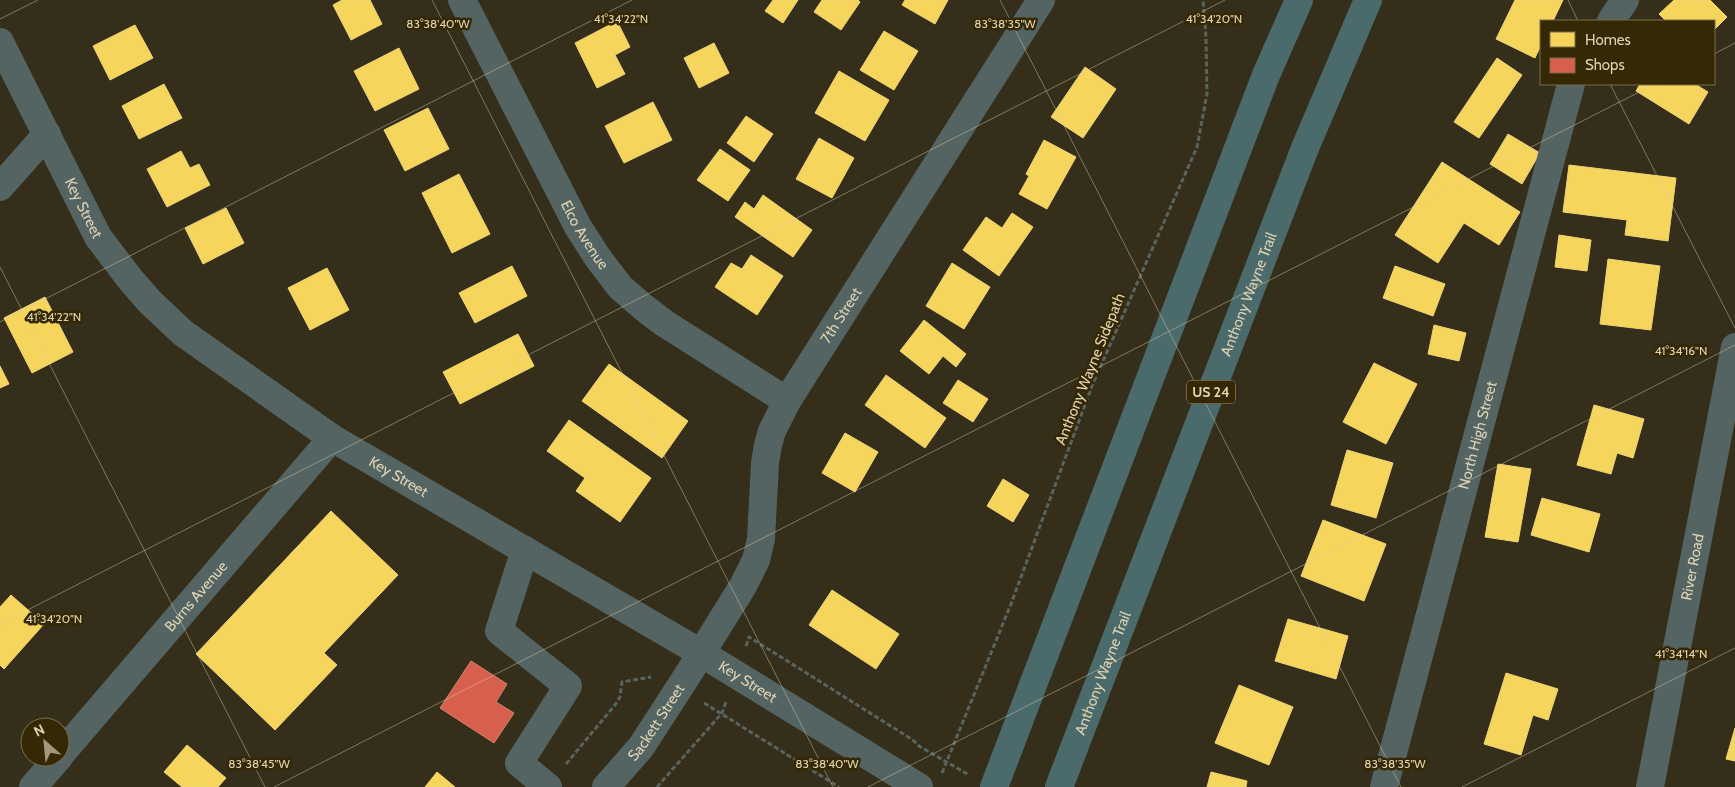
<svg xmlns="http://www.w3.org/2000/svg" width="1735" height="787" font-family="Cabin,sans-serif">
<rect width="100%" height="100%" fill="#342e1a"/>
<!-- homes -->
<path fill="#f6d55c" stroke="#efd476" d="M 342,0 L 370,0 L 382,24 L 351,40 L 333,5 Z
M 773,0 L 798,0 L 783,23 L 765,11 Z
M 822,0 L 858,0 L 860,2 L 841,30 L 814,12 Z
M 905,0 L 948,0 L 935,24 L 902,5 Z
M 1515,0 L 1563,0 L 1553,21 L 1541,21 L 1541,45 L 1535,58 L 1496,39 Z
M 1674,0 L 1710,0 L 1727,17 L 1714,30 L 1714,21 L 1666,21 L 1659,14 Z
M 617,21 L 630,47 L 615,55 L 625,74 L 597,88 L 575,43 Z
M 135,25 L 153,58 L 110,80 L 93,46 Z
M 884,31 L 918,51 L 894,90 L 860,70 Z
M 714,43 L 729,73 L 699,88 L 684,58 Z
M 399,48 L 419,89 L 375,111 L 354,71 Z
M 1497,58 L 1522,75 L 1479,138 L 1454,122 Z
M 1085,67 L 1116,89 L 1083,138 L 1051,117 Z
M 839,71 L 889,100 L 865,141 L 815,113 Z
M 164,84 L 182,118 L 139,139 L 122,106 Z
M 1640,84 L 1695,84 L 1708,92 L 1689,124 L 1636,91 Z
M 653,102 L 672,140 L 624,163 L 605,126 Z
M 428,108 L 449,149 L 405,171 L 384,130 Z
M 746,116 L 773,134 L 754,162 L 727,143 Z
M 1508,134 L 1540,153 L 1522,184 L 1490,164 Z
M 819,138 L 854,158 L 832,198 L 796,179 Z
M 1044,140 L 1076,157 L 1047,209 L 1019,194 L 1029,176 L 1026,174 Z
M 720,149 L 750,170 L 728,201 L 697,180 Z
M 181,151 L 190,168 L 199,164 L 210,185 L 167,207 L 147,169 Z
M 1442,162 L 1520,212 L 1499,245 L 1464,223 L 1438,263 L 1395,235 Z
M 1569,165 L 1676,178 L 1668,241 L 1625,235 L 1627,220 L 1563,212 Z
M 459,174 L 490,234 L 452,253 L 422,193 Z
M 763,195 L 812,230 L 793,257 L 735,217 L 745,202 L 754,209 Z
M 226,208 L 244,243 L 203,264 L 185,228 Z
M 1012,213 L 1033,227 L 999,276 L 963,250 L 986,217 L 1002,228 Z
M 1559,235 L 1591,240 L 1587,271 L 1555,267 Z
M 751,255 L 783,276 L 757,315 L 715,287 L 731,263 L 742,269 Z
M 1608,259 L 1660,266 L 1651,330 L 1600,324 Z
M 952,263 L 990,287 L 964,329 L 926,306 Z
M 512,266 L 527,296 L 475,323 L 459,293 Z
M 1395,266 L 1445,284 L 1433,316 L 1383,298 Z
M 327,268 L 349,310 L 310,330 L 288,288 Z
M 45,297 L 73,352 L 32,373 L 4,318 Z
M 924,320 L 966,354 L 956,367 L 943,356 L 929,374 L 900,351 Z
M 1434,325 L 1466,333 L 1459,361 L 1428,354 Z
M 518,334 L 534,366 L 460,404 L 443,372 Z
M 1374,363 L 1417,384 L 1386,444 L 1343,422 Z
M 609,364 L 688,421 L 662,458 L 582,401 Z
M 0,366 L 9,384 L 0,388 Z
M 886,375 L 946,418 L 925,448 L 865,405 Z
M 958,380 L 988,399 L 973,422 L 943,403 Z
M 1594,405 L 1644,419 L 1633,458 L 1617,453 L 1611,474 L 1577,465 Z
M 569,420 L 651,478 L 620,522 L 576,491 L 585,478 L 547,451 Z
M 845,433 L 878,452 L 855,492 L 822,473 Z
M 1347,450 L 1393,463 L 1376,518 L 1331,505 Z
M 1498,464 L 1531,469 L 1518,542 L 1485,537 Z
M 1003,479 L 1029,495 L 1013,522 L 987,506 Z
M 1542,498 L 1600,514 L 1589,552 L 1531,535 Z
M 331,511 L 398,575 L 324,653 L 337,665 L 275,730 L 196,654 Z
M 1323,520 L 1386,544 L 1364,601 L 1301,576 Z
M 832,590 L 899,634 L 876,669 L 809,625 Z
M 11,595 L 44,624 L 4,669 L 0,665 L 0,607 Z
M 1288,619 L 1348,636 L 1336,679 L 1275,661 Z
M 1506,673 L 1558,689 L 1548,720 L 1533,715 L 1521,755 L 1484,744 Z
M 1239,685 L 1293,707 L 1269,765 L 1215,743 Z
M 1735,728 L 1735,761 L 1726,759 Z
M 187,745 L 226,778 L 218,787 L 182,787 L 164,772 Z
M 437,772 L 455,787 L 425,787 Z
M 1211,772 L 1247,781 L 1246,787 L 1207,787 Z"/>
<!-- shops -->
<path fill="#d6604d" stroke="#d8826b" d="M 471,661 L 507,684 L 496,702 L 514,713 L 494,743 L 440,708 Z"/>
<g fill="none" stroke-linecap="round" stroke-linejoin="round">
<!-- path -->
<path stroke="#5a645f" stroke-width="3" stroke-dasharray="5 2.5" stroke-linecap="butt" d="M 746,646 L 749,637 L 913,740 L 919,746 L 969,775
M 704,703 L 839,787
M 566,764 L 615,705 L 620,697 L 622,682 L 651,677
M 942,773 L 1011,604 L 1092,386 L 1197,147 L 1207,94 L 1206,37 L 1203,0
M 657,787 L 722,713 L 726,702"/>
<!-- minor -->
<g stroke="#536462" stroke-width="28">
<path id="s1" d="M 462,0 L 578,227 L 598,258 L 620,287 L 643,307 L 664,323 L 787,401"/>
<path d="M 1611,21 L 1625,0"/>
<path id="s2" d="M 0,42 L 98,237 L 130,279 L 150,302 L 183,333 L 332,438 L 701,653 L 919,787"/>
<path d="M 0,187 L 47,134"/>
<path d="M 525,550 L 499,631 L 568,686 L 519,763 L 548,787"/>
<path id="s3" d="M 60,755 L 332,438"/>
<path d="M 33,787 L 59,757"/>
<path id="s4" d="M 606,787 L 641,747 L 687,676 L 743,586 L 756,560 L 761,539 L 765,463 L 768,445 L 772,431 L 787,401 L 1041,0"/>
<path id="s5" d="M 1384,787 L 1571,84"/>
<path id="s6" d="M 1650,787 L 1735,347"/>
</g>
<!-- highway -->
<g stroke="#4a6a6b" stroke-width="28">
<path d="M 994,787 L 1266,75 L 1299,0"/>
<path id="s7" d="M 1059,787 L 1305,148 L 1368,0"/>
</g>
</g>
<!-- ticks -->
<path fill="none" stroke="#ded2b2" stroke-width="1" stroke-opacity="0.45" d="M 432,0 L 833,787M 1000,0 L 1401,787M 1568,0 L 1578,21M 0,19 L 38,0M 1714,54 L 1735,43M 1610,84 L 1735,328M 0,267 L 265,787M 0,322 L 632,0M 0,624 L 1225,0M 274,787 L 1655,84M 868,787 L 1735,345M 1462,787 L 1735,648"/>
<g text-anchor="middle" stroke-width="5" stroke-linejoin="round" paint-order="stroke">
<!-- shield labels -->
<rect fill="#342904" stroke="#ab9f7e" stroke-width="1" x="1187" y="380.5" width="48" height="23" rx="4"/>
<g font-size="14" font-weight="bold" fill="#ded2b2">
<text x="1211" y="397">US 24</text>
</g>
<!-- street labels -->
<g font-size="15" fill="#ded2b2" stroke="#342904">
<text dy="5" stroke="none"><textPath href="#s2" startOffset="186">Key Street</textPath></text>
<text dy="5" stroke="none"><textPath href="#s1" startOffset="265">Elco Avenue</textPath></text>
<text dy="5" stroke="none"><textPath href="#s7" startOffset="528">Anthony Wayne Trail</textPath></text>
<text dy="5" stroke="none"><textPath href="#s4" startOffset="538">7th Street</textPath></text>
<text transform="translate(1090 369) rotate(-68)" y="5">Anthony Wayne Sidepath</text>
<text dy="5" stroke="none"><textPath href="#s5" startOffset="364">North High Street</textPath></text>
<text dy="5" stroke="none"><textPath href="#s2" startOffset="606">Key Street</textPath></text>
<text dy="5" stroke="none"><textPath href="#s6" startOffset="224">River Road</textPath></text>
<text dy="5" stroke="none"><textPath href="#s3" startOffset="209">Burns Avenue</textPath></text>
<text dy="5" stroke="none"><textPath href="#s7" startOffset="122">Anthony Wayne Trail</textPath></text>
<text dy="5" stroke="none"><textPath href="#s2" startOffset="1011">Key Street</textPath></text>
<text dy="5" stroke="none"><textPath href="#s4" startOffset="82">Sackett Street</textPath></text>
</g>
</g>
<g font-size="12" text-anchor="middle" fill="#ded2b2" stroke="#342904" stroke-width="5" stroke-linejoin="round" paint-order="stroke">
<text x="621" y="23">41°34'22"N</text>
<text x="1214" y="23">41°34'20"N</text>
<text x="438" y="28">83°38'40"W</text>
<text x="1005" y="28">83°38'35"W</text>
<text x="54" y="321">41°34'22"N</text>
<text x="1681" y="355">41°34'16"N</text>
<text x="54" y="623">41°34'20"N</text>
<text x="1681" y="658">41°34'14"N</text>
<text x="259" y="768">83°38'45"W</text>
<text x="827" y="768">83°38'40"W</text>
<text x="1395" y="768">83°38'35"W</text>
</g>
<!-- legend -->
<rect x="1540" y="20" width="175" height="65" fill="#342904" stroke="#786d4a"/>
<rect x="1550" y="32" width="25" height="15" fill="#f6d55c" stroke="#786d4a"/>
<text x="1585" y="45" font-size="15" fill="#ded2b2">Homes</text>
<rect x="1550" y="58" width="25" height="15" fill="#d6604d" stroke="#786d4a"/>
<text x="1585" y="70" font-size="15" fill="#ded2b2">Shops</text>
<!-- north arrow -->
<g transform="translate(45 742) rotate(333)"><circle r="24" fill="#342904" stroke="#786d4a"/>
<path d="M0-4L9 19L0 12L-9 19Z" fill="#a2997d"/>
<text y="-8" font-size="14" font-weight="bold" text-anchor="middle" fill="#ded2b2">N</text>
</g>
</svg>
